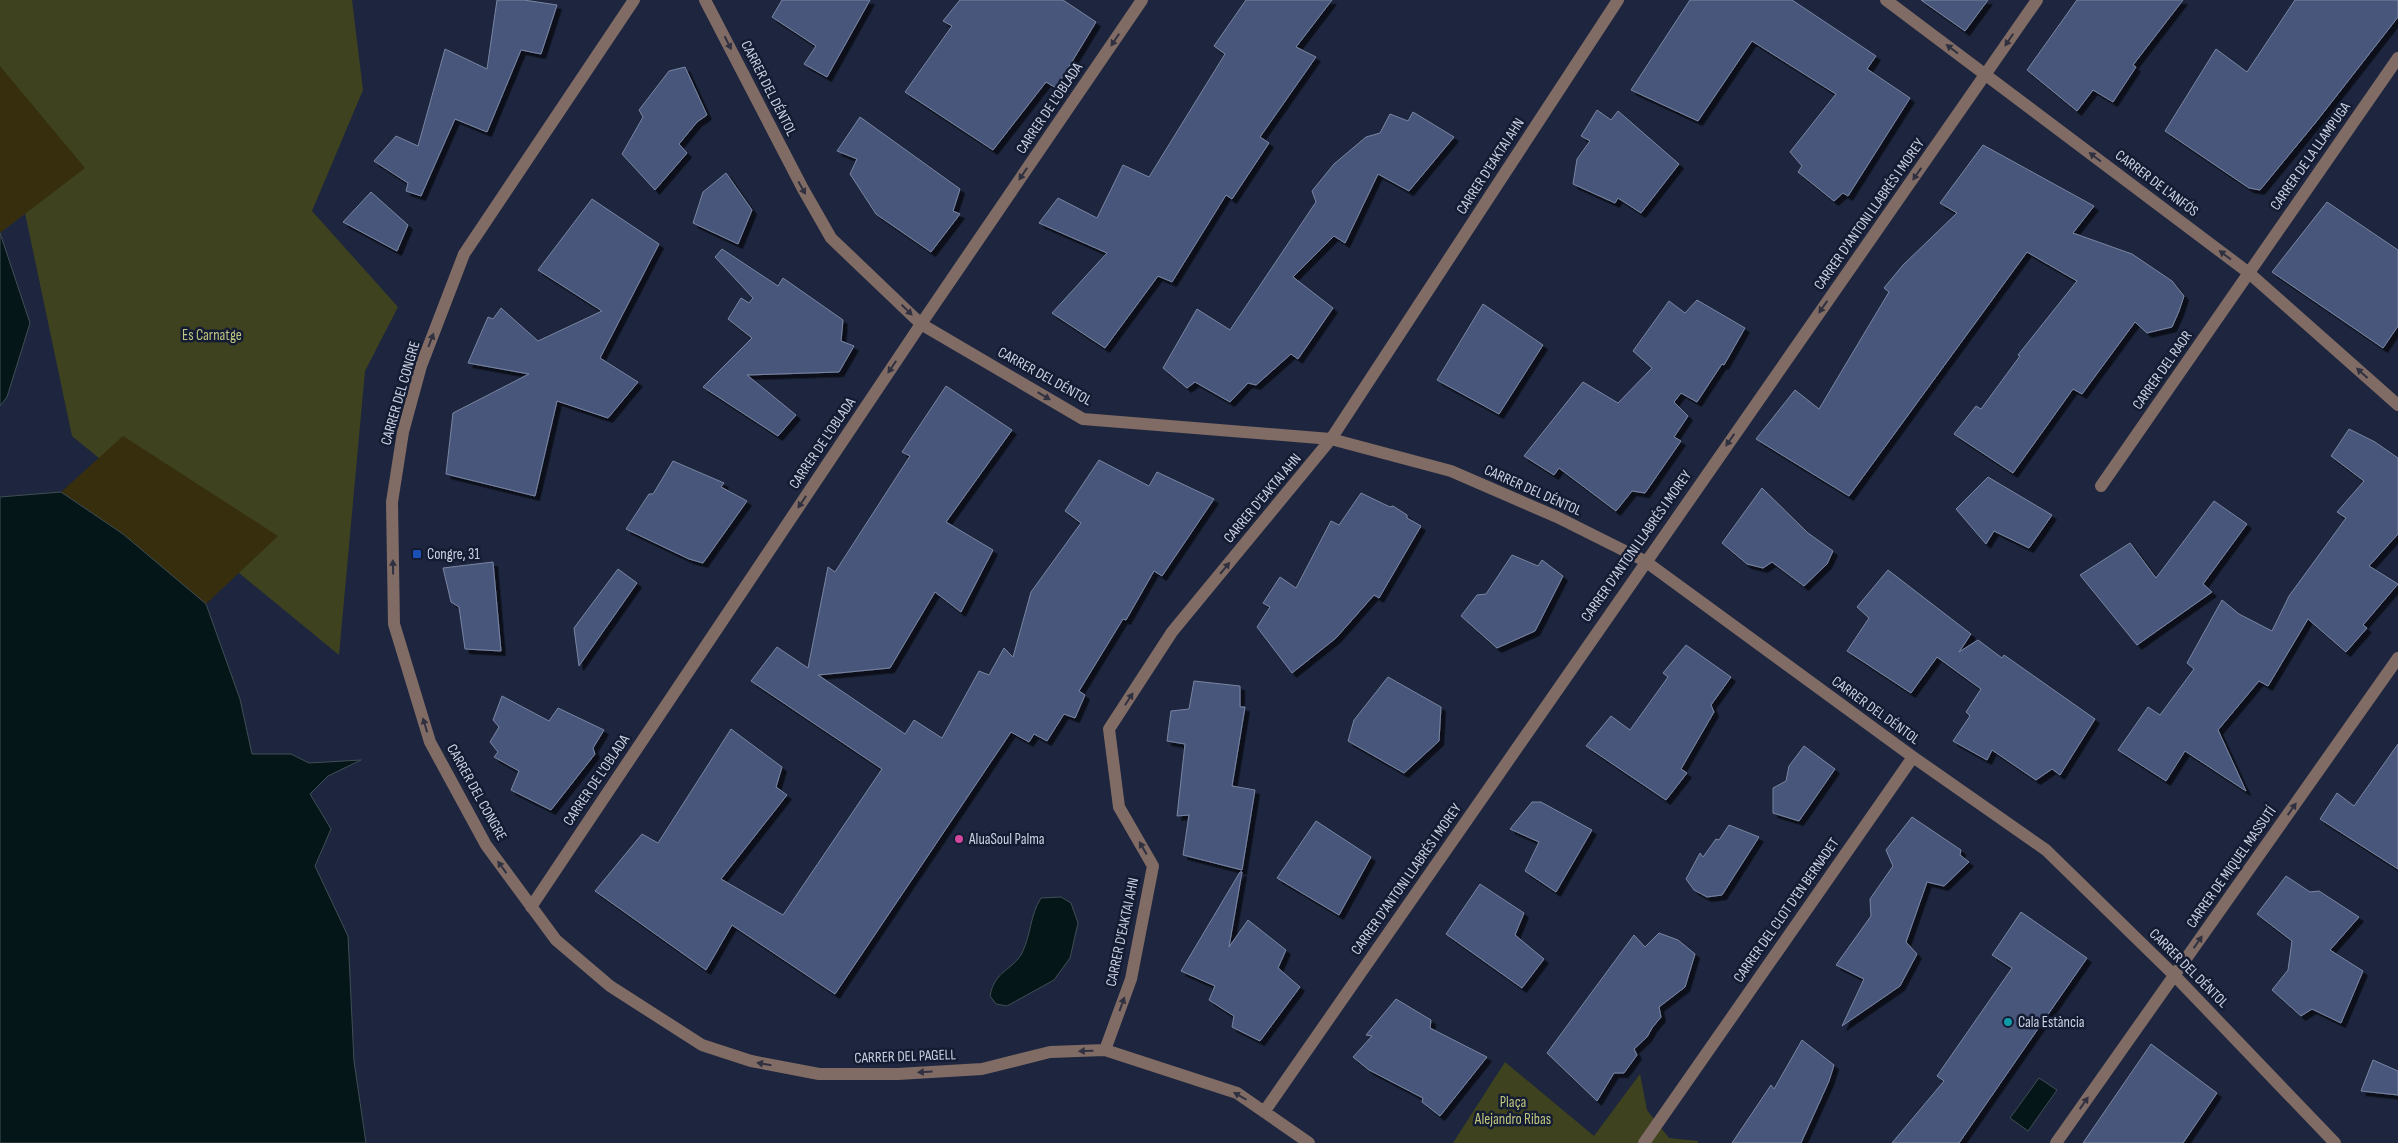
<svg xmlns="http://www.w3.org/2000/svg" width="2398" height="1143" font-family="'Sofia Sans Condensed',sans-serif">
<defs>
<filter id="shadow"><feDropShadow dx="4.5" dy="4.5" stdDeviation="0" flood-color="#0009"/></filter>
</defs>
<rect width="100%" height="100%" fill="#1d263e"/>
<!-- green -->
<path fill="#3f421f" d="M 0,0 L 352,0 L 363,90 L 312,211 L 398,307 L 365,371 L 339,655 L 72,436 L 25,213 L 0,185 Z
M 1505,1062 L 1594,1136 L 1640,1074 L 1647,1110 L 1669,1138 L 1698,1141 L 1698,1143 L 1453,1143 Z"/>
<!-- sand -->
<path fill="#362e0d" d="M 0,66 L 85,168 L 0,233 Z
M 123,436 L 278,536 L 206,604 L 123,534 L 61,492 Z"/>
<!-- water -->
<path fill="#041618" stroke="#404e55" d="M 0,233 L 30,323 L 7,397 L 0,406 Z
M 61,492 L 123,534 L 206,604 L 240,699 L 252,754 L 291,754 L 309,763 L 361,760 L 328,776 L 310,794 L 331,829 L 315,866 L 348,936 L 354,1061 L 366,1143 L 0,1143 L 0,497 Z
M 1061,897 L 1071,903 L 1078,923 L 1070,958 L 1054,980 L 1007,1006 L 996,1004 L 990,996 C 995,970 1012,971 1022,953 C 1031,935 1030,915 1041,898 Z
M 2039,1078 L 2057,1090 L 2028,1131 L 2010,1118 Z"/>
<!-- building -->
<path fill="#48577b" stroke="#7985a2" filter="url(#shadow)" d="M 497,0 L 524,0 L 557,5 L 541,54 L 521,50 L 487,132 L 455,119 L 421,196 L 406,191 L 408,183 L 374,161 L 396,136 L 418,146 L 445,49 L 487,69 Z
M 782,0 L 870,0 L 827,77 L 804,64 L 816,46 L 772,17 Z
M 960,0 L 1063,0 L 1096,22 L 1056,88 L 1046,82 L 993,150 L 905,92 L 952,26 L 943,21 Z
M 1246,0 L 1332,0 L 1296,47 L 1316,57 L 1260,137 L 1269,143 L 1232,199 L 1226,195 L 1172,282 L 1158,276 L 1105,348 L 1052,313 L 1107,253 L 1039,223 L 1058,198 L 1097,218 L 1123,165 L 1149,177 L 1225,54 L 1214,46 Z
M 1690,0 L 1792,0 L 1876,56 L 1867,69 L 1910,98 L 1848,196 L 1843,193 L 1834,201 L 1798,172 L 1802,166 L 1790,152 L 1836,94 L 1752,41 L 1698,121 L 1631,90 Z
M 1921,0 L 1988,0 L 1965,31 Z
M 2077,0 L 2183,0 L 2133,65 L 2136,67 L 2113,102 L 2093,90 L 2077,111 L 2027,70 Z
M 2295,0 L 2398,0 L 2398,17 L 2316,122 L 2260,190 L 2249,188 L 2165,131 L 2216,49 L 2247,72 Z
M 685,67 L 707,115 L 697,122 L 679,144 L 687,153 L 655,190 L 622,154 L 643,117 L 639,110 L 669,71 Z
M 1597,110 L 1611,120 L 1618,111 L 1679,164 L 1641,213 L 1618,198 L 1615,203 L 1573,184 L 1577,159 L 1590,141 L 1581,136 Z
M 1413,112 L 1454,137 L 1409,191 L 1378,174 L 1345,243 L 1334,236 L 1293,277 L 1333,308 L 1298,359 L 1291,354 L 1256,385 L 1248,383 L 1230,402 L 1195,382 L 1187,388 L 1163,368 L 1197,309 L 1230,330 L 1316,202 L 1312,191 L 1334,164 L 1366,137 L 1380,133 L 1390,114 L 1408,121 Z
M 860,117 L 960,189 L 953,211 L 960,214 L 931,252 L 876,214 L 850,174 L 857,159 L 837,151 Z
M 1983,145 L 2094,206 L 2073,233 L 2132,254 L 2172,281 L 2184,296 L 2179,311 L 2172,327 L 2147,333 L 2135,322 L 2082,394 L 2073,389 L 2013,473 L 1954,434 L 1976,406 L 1981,409 L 2020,356 L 2018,355 L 2077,281 L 2027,252 L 1849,496 L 1756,439 L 1795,390 L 1819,409 L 1889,292 L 1884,288 L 1903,265 L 1957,213 L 1940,203 Z
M 726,173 L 752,210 L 738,244 L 693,223 L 703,192 Z
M 371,192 L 408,225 L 397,251 L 343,222 Z
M 592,199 L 659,244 L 600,358 L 638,382 L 608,418 L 557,401 L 535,496 L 446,474 L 453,413 L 529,374 L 468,363 L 488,317 L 493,319 L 501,308 L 538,341 L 602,311 L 538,270 Z
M 2327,202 L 2398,250 L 2398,326 L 2383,348 L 2272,272 Z
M 722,249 L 778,286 L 783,278 L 843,320 L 841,341 L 854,346 L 839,372 L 747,375 L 796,415 L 778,436 L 703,387 L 752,338 L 728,319 L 741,298 L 749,303 L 753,298 L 715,257 Z
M 1697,300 L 1745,328 L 1724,365 L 1722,364 L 1697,402 L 1681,393 L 1674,402 L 1688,416 L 1674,437 L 1681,441 L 1645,493 L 1632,491 L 1616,511 L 1559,468 L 1554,475 L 1524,456 L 1583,382 L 1618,403 L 1652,368 L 1633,351 L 1669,301 L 1685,313 Z
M 1483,304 L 1543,345 L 1499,414 L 1437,380 Z
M 946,386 L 1012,430 L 946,522 L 993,550 L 961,612 L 935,592 L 890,668 L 818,675 L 905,734 L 914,720 L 942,738 L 979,671 L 989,675 L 1004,648 L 1013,657 L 1031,592 L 1081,523 L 1065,511 L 1099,460 L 1149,486 L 1157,472 L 1214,499 L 1162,576 L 1154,571 L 1126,620 L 1123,619 L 1079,691 L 1085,695 L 1075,718 L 1064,714 L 1047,741 L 1034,734 L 1029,742 L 1011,732 L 835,994 L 732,925 L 706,970 L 595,891 L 642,834 L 658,843 L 731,729 L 782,767 L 776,787 L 787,795 L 721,879 L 783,915 L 882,769 L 751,681 L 777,647 L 808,668 L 828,567 L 835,572 L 910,456 L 902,452 Z
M 2349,429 L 2375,442 L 2398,458 L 2398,534 L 2369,566 L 2398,584 L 2363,625 L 2367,628 L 2346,652 L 2308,619 L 2268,686 L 2259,681 L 2218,730 L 2246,791 L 2185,751 L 2166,781 L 2118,750 L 2148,707 L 2160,715 L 2194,669 L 2187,663 L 2222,600 L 2239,614 L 2272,631 L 2289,596 L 2346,518 L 2337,512 L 2364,481 L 2331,456 Z
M 673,461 L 724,483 L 721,487 L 747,501 L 703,563 L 689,559 L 626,529 L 649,494 L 653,494 Z
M 1988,477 L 2052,515 L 2029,548 L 1994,531 L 1986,544 L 1956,509 Z
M 1762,488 L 1808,533 L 1833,551 L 1827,564 L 1804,586 L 1772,562 L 1763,568 L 1747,564 L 1722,543 Z
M 1361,493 L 1390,507 L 1393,506 L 1407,515 L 1407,518 L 1421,526 L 1379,598 L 1374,595 L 1336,638 L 1292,673 L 1257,627 L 1270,607 L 1263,603 L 1280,577 L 1296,588 L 1331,521 L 1339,525 Z
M 2214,501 L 2247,524 L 2203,584 L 2212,592 L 2137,645 L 2080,575 L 2130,543 L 2156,578 Z
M 1512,555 L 1538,566 L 1542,560 L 1563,576 L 1535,631 L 1497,648 L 1461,616 L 1477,595 L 1486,594 Z
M 493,562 L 501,651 L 465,649 L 459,607 L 451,602 L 443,568 Z
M 618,569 L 637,583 L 579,666 L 574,628 Z
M 1888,570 L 1971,634 L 1959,652 L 1978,640 L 2002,658 L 2004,655 L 2095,719 L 2060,775 L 2052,769 L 2036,780 L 1992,750 L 1987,760 L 1953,741 L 1970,716 L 1966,712 L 1981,689 L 1937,657 L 1911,693 L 1847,651 L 1869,618 L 1857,607 Z
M 1686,645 L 1731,677 L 1711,705 L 1714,712 L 1681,769 L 1687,773 L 1666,800 L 1586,746 L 1611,716 L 1630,730 L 1668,677 L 1663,673 Z
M 1388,677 L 1441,707 L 1439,741 L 1404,773 L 1348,741 L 1354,720 Z
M 1194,681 L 1240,686 L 1240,707 L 1245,707 L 1232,786 L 1255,790 L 1242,870 L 1183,855 L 1189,815 L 1177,816 L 1185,744 L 1167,741 L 1171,711 L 1189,709 Z
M 502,696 L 549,721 L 558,708 L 604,730 L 593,748 L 595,754 L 551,810 L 511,790 L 519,771 L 494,757 L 498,752 L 490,742 L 499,727 L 493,720 Z
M 2398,744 L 2398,869 L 2320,819 L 2337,793 L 2354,806 Z
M 1804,746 L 1835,769 L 1799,821 L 1773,813 L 1773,788 L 1786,781 L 1789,766 Z
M 1532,802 L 1541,802 L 1592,830 L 1556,892 L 1525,871 L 1539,842 L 1510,829 Z
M 1912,817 L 1961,850 L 1960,855 L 1969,862 L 1944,886 L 1927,882 L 1906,942 L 1917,954 L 1900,986 L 1842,1026 L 1864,979 L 1836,965 L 1871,916 L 1870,899 L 1893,866 L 1886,850 Z
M 1316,821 L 1371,857 L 1339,915 L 1277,878 Z
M 1729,825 L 1759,837 L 1722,895 L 1707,897 L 1694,890 L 1686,879 L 1700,853 L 1703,857 L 1716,839 L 1719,840 Z
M 1240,872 L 1242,872 L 1229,947 L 1248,920 L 1286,950 L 1278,968 L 1300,987 L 1260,1041 L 1232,1027 L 1234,1016 L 1209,1000 L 1215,986 L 1181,971 Z
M 2286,876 L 2310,892 L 2319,891 L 2359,917 L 2330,950 L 2363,971 L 2341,1023 L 2312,1009 L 2301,1016 L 2272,990 L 2288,970 L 2292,941 L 2257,914 Z
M 1480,884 L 1524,913 L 1515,935 L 1544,959 L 1522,988 L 1446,934 Z
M 2021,912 L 2087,958 L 1959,1143 L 1892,1143 L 1944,1081 L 1937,1076 L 2012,968 L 1992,955 Z
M 1659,933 L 1678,940 L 1695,954 L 1685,987 L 1659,1007 L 1661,1017 L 1652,1028 L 1647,1037 L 1634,1049 L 1637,1055 L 1624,1073 L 1614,1073 L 1597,1101 L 1547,1053 L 1634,935 L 1645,947 Z
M 1396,999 L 1431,1020 L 1430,1028 L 1487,1057 L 1440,1116 L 1422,1102 L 1423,1098 L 1369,1070 L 1353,1057 L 1372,1036 L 1366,1035 Z
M 1802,1040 L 1834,1065 L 1829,1081 L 1801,1143 L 1732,1143 L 1771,1085 L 1774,1089 Z
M 2151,1044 L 2217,1093 L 2183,1143 L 2083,1143 Z
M 2373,1060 L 2398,1071 L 2398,1095 L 2361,1091 Z"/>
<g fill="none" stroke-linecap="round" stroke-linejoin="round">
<!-- minor -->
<path stroke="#806b65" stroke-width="12" d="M 634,0 L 464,254 L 421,366 L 403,432 L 392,502 L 394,624 L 430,742 L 486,845 L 556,940 L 610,986 L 702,1045 L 751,1061 L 819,1074 L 898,1074 L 982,1069 L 1050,1052 L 1105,1050 L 1237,1093 L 1309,1143
M 705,0 L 803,189 L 831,238 L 921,324 L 1083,419 L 1331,439 L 1451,471 L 1557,517 L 1645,561 L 1913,757 L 2046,850 L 2174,975 L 2335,1143
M 1886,0 L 2249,273 L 2398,405
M 2101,486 L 2398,58
M 531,907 L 921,324 L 1142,0
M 1105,1050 L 1131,979 L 1153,866 L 1119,807 L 1109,729 L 1172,632 L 1331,439 L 1618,0
M 1264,1112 L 2037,0
M 1644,1143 L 1913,757
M 2056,1143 L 2398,658"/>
</g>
<!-- one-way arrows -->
<defs><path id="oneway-solid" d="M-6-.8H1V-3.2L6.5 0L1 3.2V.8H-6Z" transform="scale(1.25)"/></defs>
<g fill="#2f3040">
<use href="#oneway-solid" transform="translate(1115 40) rotate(124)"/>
<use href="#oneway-solid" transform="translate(2009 40) rotate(124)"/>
<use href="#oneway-solid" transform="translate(728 43) rotate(63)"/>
<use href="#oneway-solid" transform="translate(1952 49) rotate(-143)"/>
<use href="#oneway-solid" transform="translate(2095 157) rotate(-143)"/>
<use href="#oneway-solid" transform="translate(1023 174) rotate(124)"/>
<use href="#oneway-solid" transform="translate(1917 174) rotate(125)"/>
<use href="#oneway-solid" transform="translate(802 188) rotate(61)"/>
<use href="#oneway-solid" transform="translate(2225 255) rotate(-143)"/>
<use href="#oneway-solid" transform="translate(1823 307) rotate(125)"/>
<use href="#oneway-solid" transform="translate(907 310) rotate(44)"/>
<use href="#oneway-solid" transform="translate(431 340) rotate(-69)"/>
<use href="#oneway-solid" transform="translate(892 367) rotate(124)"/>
<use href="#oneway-solid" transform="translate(2362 373) rotate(-138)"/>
<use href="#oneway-solid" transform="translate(1044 396) rotate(31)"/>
<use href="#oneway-solid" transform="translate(1730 440) rotate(125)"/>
<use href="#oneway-solid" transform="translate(802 502) rotate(124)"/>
<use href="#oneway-solid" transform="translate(393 567) rotate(-91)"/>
<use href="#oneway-solid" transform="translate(1225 568) rotate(-50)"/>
<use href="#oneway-solid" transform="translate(1129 699) rotate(-57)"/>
<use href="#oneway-solid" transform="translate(425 725) rotate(-107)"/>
<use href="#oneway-solid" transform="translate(2292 809) rotate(-55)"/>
<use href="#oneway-solid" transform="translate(1143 848) rotate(-120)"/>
<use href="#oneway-solid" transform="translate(502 867) rotate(-126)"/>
<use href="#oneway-solid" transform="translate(2198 942) rotate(-55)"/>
<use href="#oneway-solid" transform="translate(1122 1004) rotate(-70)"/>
<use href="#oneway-solid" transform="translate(1086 1051) rotate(178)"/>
<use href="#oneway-solid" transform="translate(764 1064) rotate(-170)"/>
<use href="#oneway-solid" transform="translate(925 1072) rotate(177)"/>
<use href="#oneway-solid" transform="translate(1240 1096) rotate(-150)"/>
<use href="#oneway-solid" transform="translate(2084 1103) rotate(-55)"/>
</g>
<!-- markers -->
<rect fill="#1a4fb4" stroke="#141c34" stroke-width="2" x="412" y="549" width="10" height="10" rx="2.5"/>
<circle fill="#d1479c" stroke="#141c34" stroke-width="2" cx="959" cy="839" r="5"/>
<circle fill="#0f9aa8" stroke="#141c34" stroke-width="2" cx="2008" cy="1022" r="5"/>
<g text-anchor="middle" stroke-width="5" stroke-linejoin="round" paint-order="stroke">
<!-- street labels -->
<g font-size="15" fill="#cbd2e2" stroke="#141c34">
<text transform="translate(769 88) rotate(63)" y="5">CARRER DEL DÉNTOL</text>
<text transform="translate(1049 108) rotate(-56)" y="5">CARRER DE L'OBLADA</text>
<text transform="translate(2310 156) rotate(-55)" y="5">CARRER DE LA LLAMPUGA</text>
<text transform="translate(1490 166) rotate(-57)" y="5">CARRER D'EAKTAI AHN</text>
<text transform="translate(2157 183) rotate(37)" y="5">CARRER DE L'ANFÓS</text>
<text transform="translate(1869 214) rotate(-55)" y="5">CARRER D'ANTONI LLABRÉS I MOREY</text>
<text transform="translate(2162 370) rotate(-55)" y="5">CARRER DEL RAOR</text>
<text transform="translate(1045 376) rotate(29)" y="5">CARRER DEL DÉNTOL</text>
<text transform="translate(400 393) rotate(-74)" y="5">CARRER DEL CONGRE</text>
<text transform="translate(822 443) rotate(-56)" y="5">CARRER DE L'OBLADA</text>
<text transform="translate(1533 490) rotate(24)" y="5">CARRER DEL DÉNTOL</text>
<text transform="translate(1262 498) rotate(-50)" y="5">CARRER D'EAKTAI AHN</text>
<text transform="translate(1636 546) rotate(-55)" y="5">CARRER D'ANTONI LLABRÉS I MOREY</text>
<text transform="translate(1876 710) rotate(36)" y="5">CARRER DEL DÉNTOL</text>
<text transform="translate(596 780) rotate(-56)" y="5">CARRER DE L'OBLADA</text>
<text transform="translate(477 792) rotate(61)" y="5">CARRER DEL CONGRE</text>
<text transform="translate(2231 867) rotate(-55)" y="5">CARRER DE MIQUEL MASSUTÍ</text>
<text transform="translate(1406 879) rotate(-55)" y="5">CARRER D'ANTONI LLABRÉS I MOREY</text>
<text transform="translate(1786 910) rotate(-55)" y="5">CARRER DEL CLOT D'EN BERNADET</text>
<text transform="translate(1122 932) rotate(-78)" y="5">CARRER D'EAKTAI AHN</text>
<text transform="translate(2189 968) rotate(45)" y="5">CARRER DEL DÉNTOL</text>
<text transform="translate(905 1056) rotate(-2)" y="5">CARRER DEL PAGELL</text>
</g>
<!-- park labels -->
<g font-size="15" fill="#bfc57f" stroke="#141c34">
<text x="212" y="340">Es Carnatge</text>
<text x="1513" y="1107">Plaça<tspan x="1513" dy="17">Alejandro Ribas</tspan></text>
</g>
<!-- poi labels -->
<g font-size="15" fill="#cbd2e2" stroke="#141c34" text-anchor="start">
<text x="427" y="559">Congre, 31</text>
<text x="969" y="844">AluaSoul Palma</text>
<text x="2018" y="1027">Cala Estància</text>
</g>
</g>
</svg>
